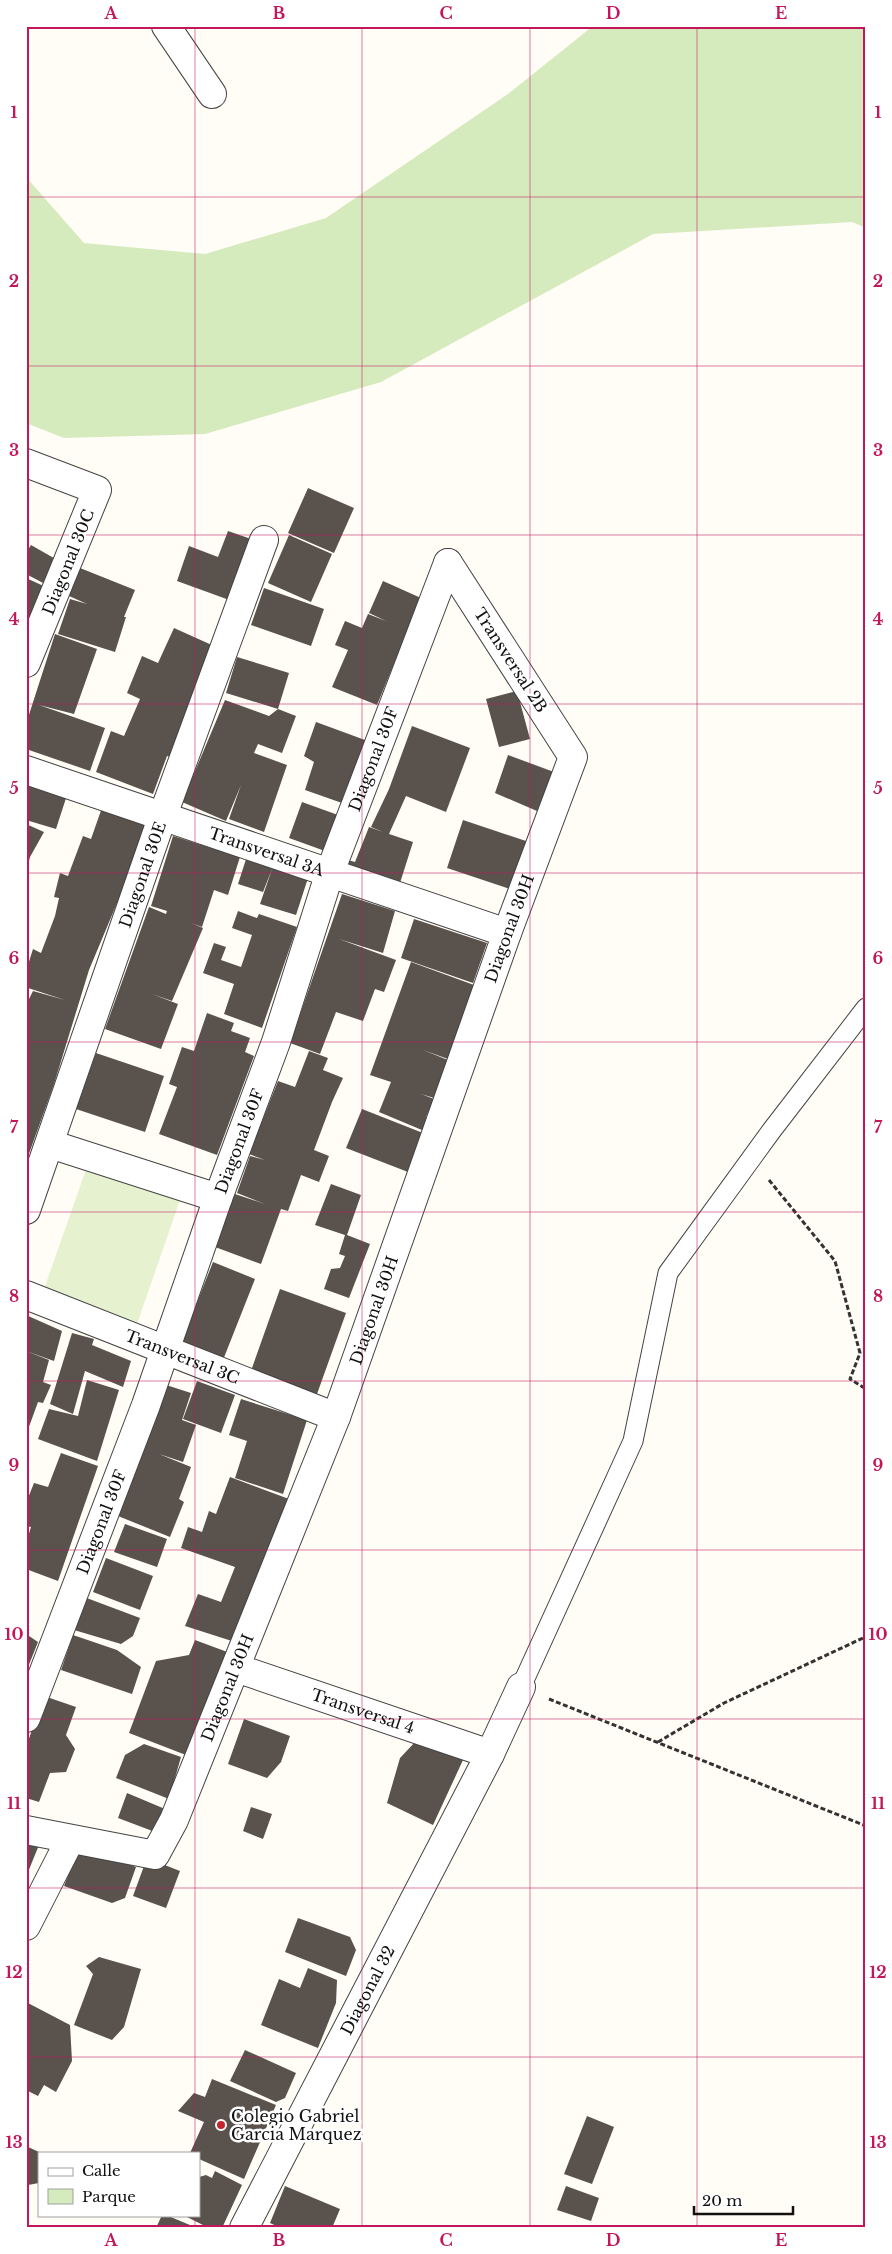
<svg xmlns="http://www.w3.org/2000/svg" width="892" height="2254" font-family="'Libre Baskerville',serif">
<rect width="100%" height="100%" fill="#fffdf5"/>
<!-- green -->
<path fill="#d5ebbd" d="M 593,26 L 866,26 L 866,228 L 852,222 L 653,234 L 381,382 L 205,434 L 64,438 L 26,423 L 26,177 L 84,243 L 205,254 L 326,218 L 508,94 Z"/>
<!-- pitch -->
<path fill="#e6f2cf" d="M 89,1161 L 181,1197 L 136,1327 L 44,1289 Z"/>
<!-- building -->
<path fill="#5a524d" d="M 308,488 L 354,508 L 334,553 L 288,533 Z
M 228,531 L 254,540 L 232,601 L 177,581 L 189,546 L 218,557 Z
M 289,535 L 332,554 L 311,602 L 268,583 Z
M 31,545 L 59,561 L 47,585 L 26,574 L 26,553 Z
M 80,568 L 135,590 L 124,617 L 126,617 L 115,652 L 58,634 L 70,599 L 87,604 L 69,596 Z
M 26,578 L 48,588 L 26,634 Z
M 383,581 L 421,598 L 377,705 L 332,687 L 348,650 L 335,645 L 345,621 L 362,628 L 368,614 L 386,621 L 369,613 Z
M 264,588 L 324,609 L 311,646 L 251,625 Z
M 174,628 L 214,646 L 170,757 L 167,756 L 153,794 L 96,772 L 111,731 L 124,736 L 140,699 L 127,693 L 142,656 L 158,663 Z
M 55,634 L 97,649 L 74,714 L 39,705 L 105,728 L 90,771 L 26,749 L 26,724 Z
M 237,657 L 289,673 L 278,709 L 296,716 L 282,753 L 258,744 L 254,753 L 287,765 L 264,832 L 229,819 L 241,785 L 226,821 L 182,802 L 225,700 L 269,716 L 278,709 L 226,693 Z
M 517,691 L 530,739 L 499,747 L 486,699 Z
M 316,722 L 365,740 L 342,803 L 305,790 L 314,762 L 304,756 Z
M 412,726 L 470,748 L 446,812 L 406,796 L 389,834 L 413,842 L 399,886 L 346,867 L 348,860 L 355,862 L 369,827 L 383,832 L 371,827 L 389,789 Z
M 508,755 L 554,772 L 537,811 L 495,793 Z
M 26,779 L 68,792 L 56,829 L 26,820 Z
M 104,802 L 153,817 L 89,970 L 54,1084 L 26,1162 L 26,1005 L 33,991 L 65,1000 L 28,988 L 26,991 L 26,971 L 33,949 L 41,953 L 55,916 L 59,898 L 54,897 L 60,873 L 68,876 L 83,836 L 91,839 Z
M 302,802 L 338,815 L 325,851 L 289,838 Z
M 463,820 L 532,843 L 516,891 L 447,868 Z
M 26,824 L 44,832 L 30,857 L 27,869 Z
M 173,836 L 240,857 L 228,895 L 214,890 L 202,927 L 191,923 L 203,928 L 172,1001 L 152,994 L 178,1004 L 161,1049 L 105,1029 L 149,907 L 166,914 L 167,911 L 151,906 Z
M 249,850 L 309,875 L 296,915 L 260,904 L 272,869 L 263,892 L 238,884 Z
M 342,894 L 395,911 L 383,953 L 339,939 L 396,960 L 384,992 L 375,989 L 363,1021 L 336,1012 L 320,1054 L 290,1043 Z
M 238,911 L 257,918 L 259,914 L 297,927 L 262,1028 L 224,1014 L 234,984 L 203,973 L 214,943 L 226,947 L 221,960 L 241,967 L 252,935 L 232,928 Z
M 414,919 L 487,943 L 473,983 L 401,958 Z
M 411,962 L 474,985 L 448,1059 L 423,1050 L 448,1060 L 434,1098 L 421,1094 L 434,1099 L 426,1117 L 434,1121 L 429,1133 L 379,1112 L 391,1082 L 370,1075 Z
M 207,1013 L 234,1023 L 231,1031 L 250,1038 L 245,1052 L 254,1056 L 217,1155 L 159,1134 L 177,1087 L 169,1084 L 182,1047 L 194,1051 Z
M 309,1051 L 328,1058 L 323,1070 L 343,1078 L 332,1102 L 314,1150 L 329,1156 L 319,1182 L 301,1175 L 288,1211 L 281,1209 L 261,1264 L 215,1247 L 235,1194 L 265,1204 L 237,1193 L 250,1156 L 265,1160 L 249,1154 L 278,1081 L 295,1087 Z
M 96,1053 L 164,1076 L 145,1132 L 76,1109 Z
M 362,1109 L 423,1133 L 408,1172 L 346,1148 Z
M 331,1184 L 361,1195 L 347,1235 L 370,1244 L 349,1298 L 324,1289 L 331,1269 L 340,1268 L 345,1256 L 339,1254 L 345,1235 L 315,1225 Z
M 213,1262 L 255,1279 L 223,1360 L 181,1343 Z
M 280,1289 L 346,1313 L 317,1394 L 261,1374 L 252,1368 Z
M 26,1315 L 62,1331 L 54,1361 L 26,1351 Z
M 72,1333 L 94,1339 L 92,1345 L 131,1361 L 123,1387 L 85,1371 L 73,1414 L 50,1404 Z
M 26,1351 L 49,1360 L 43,1382 L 51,1385 L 43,1403 L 38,1402 L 26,1435 Z
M 87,1380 L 119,1390 L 97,1461 L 38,1439 L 49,1409 L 78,1416 Z
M 197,1381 L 235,1395 L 221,1433 L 183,1419 Z
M 163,1384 L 191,1393 L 182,1420 L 196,1425 L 183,1462 L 159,1454 L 191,1467 L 179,1499 L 184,1502 L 170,1537 L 118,1516 Z
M 241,1399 L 307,1420 L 283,1494 L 235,1478 L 247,1441 L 229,1435 Z
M 61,1453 L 98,1466 L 58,1581 L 26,1569 L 26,1543 L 31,1527 L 26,1526 L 26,1503 L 34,1483 L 48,1487 Z
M 230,1477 L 289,1499 L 235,1642 L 185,1626 L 198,1594 L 221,1602 L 235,1567 L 181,1548 L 188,1527 L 202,1532 L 209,1511 L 216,1514 Z
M 125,1524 L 167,1539 L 157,1567 L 114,1552 Z
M 106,1558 L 153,1576 L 140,1610 L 93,1592 Z
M 84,1597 L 140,1618 L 133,1636 L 121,1644 L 74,1630 Z
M 26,1634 L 38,1642 L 26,1672 Z
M 73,1635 L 117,1650 L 141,1667 L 132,1694 L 61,1670 Z
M 195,1640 L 230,1653 L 191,1757 L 129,1733 L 156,1661 L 189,1655 Z
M 44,1696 L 76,1707 L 66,1735 L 75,1749 L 66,1772 L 50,1773 L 39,1802 L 26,1798 L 26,1747 Z
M 244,1719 L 290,1736 L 281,1762 L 267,1778 L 228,1764 Z
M 416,1741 L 463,1760 L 433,1825 L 387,1803 L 400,1758 Z
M 144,1744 L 181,1757 L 169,1799 L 116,1778 L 125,1755 Z
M 127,1793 L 165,1809 L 155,1832 L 118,1818 Z
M 251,1807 L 272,1814 L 263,1839 L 243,1831 Z
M 26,1840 L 39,1845 L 26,1877 Z
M 79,1847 L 136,1867 L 125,1898 L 112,1903 L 64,1886 Z
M 157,1862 L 180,1871 L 166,1908 L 133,1896 L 144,1866 Z
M 298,1918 L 350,1937 L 356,1950 L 346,1976 L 285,1952 Z
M 99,1957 L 141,1969 L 124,2027 L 112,2040 L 74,2025 L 93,1974 L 86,1966 Z
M 308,1968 L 337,1980 L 336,2003 L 318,2048 L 261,2025 L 279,1979 L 300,1988 Z
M 26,2002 L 70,2025 L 72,2061 L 56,2092 L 44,2085 L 38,2096 L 26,2090 Z
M 245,2050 L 296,2073 L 285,2098 L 276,2102 L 230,2081 Z
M 212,2079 L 276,2105 L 244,2179 L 199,2159 L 199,2153 L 190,2153 L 204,2122 L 178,2111 L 194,2093 L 205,2097 Z
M 587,2116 L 614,2127 L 592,2184 L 564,2174 Z
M 26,2146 L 39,2152 L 39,2183 L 28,2185 L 26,2184 Z
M 215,2171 L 242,2185 L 222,2228 L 209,2228 L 183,2215 L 199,2215 L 199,2177 L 206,2175 L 212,2178 Z
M 285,2186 L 340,2209 L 332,2228 L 281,2228 L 270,2223 Z
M 566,2186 L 599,2198 L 591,2221 L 557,2210 Z
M 162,2215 L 166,2215 L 197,2228 L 156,2228 Z"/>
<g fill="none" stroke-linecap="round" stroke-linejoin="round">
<defs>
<path id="lane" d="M 521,1687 L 633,1441 L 668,1273 L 772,1130 L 866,1008"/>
<g id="street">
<path d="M 166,26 L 212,94"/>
<path d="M 26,463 L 97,490 L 26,663"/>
<path id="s1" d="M 26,770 L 507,933"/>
<path d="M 50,1144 L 218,1198"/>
<path id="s2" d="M 26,1210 L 163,815 L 264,540"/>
<path id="s3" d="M 26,1295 L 336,1417"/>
<path id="s4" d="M 236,1668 L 490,1754"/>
<path id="s5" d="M 26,1718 L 146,1405 L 218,1198 L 276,1042 L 330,872 L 448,563"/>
<path id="s6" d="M 26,1830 L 155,1855 L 174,1820 L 336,1417 L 507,933 L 573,757 L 448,563"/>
<path d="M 26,1926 L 70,1840"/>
<path id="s7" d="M 244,2228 L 490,1754 L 521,1687"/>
</g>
</defs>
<!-- lane casing -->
<use href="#lane" stroke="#444" stroke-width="21"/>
<!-- street casing -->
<use href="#street" stroke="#444" stroke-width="30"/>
<!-- path -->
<path stroke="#333" stroke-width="3" stroke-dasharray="5 2.5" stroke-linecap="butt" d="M 769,1180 L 835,1261 L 860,1353 L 850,1379 L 866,1389
M 549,1699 L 866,1826
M 658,1742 L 724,1703 L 863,1638 L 866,1634"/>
<!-- lane -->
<use href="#lane" stroke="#fff" stroke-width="19"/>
<!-- street -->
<use href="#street" stroke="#fff" stroke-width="28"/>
</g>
<!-- grid -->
<path fill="none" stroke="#c2185b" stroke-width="1" stroke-opacity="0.55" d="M 195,26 L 195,2153M 362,26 L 362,2228M 530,26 L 530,2228M 697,26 L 697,2228M 26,197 L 866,197M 26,366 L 866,366M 26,535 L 866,535M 26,704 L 866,704M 26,873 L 866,873M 26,1042 L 866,1042M 26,1212 L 866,1212M 26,1381 L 866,1381M 26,1550 L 866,1550M 26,1719 L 866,1719M 26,1888 L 866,1888M 26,2057 L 866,2057M 195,2215 L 195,2228"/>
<!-- markers -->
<circle fill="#c4262e" stroke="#fff" stroke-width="2" cx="221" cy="2125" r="5"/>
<g text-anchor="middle" stroke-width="5" stroke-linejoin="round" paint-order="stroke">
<!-- street labels -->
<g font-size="16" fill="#111" stroke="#fff">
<text transform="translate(68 562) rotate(-68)" y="6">Diagonal 30C</text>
<text transform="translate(511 660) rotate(57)" y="6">Transversal 2B</text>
<text dy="6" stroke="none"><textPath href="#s5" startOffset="1020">Diagonal 30F</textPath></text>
<text dy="6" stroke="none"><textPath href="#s1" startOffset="254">Transversal 3A</textPath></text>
<text dy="6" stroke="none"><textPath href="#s2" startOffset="355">Diagonal 30E</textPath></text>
<text dy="6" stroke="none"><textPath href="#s6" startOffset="1124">Diagonal 30H</textPath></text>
<text dy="6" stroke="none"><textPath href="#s5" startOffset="615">Diagonal 30F</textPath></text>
<text dy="6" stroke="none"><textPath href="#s6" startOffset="719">Diagonal 30H</textPath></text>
<text dy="6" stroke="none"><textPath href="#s3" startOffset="168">Transversal 3C</textPath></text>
<text dy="6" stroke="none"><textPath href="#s5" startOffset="210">Diagonal 30F</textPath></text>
<text dy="6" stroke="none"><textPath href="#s6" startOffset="314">Diagonal 30H</textPath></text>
<text dy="6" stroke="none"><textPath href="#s4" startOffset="134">Transversal 4</textPath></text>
<text dy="6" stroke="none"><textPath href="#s7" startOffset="268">Diagonal 32</textPath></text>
</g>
<!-- poi labels -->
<g font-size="16" fill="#111" stroke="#fff" text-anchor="start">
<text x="231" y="2122">Colegio Gabriel<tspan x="231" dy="18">Garcia Marquez</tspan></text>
</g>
</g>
<!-- border -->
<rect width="892" height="2254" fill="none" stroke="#ffffff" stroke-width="55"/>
<!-- legend -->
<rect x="38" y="2152" width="162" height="65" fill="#ffffff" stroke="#a0a0a0"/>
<rect x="48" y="2168" width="25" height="8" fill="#ffffff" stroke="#a0a0a0"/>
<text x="82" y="2176" font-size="15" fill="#111111">Calle</text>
<rect x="48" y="2189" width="25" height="15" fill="#d5ebbd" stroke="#a0a0a0"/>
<text x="82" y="2202" font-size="15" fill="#111111">Parque</text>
<!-- scale -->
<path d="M694 2206v8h99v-8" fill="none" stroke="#111111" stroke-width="2.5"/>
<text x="702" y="2206" font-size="15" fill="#111111" stroke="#ffffff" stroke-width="4" paint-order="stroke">20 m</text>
<rect x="28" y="28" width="836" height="2198" fill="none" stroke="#c2185b" stroke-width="2"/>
<g font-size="16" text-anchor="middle" font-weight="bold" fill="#c2185b">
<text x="111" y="19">A</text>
<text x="279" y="19">B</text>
<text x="446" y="19">C</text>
<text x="613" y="19">D</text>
<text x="781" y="19">E</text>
<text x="14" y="118">1</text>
<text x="878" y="118">1</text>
<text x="14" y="287">2</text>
<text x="878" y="287">2</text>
<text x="14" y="456">3</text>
<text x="878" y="456">3</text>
<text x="14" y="625">4</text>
<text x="878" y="625">4</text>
<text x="14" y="794">5</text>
<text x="878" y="794">5</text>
<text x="14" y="964">6</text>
<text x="878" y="964">6</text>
<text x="14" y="1133">7</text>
<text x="878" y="1133">7</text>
<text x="14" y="1302">8</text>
<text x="878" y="1302">8</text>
<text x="14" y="1471">9</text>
<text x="878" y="1471">9</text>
<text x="14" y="1640">10</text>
<text x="878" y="1640">10</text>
<text x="14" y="1809">11</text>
<text x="878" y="1809">11</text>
<text x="14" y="1978">12</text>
<text x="878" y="1978">12</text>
<text x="14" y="2148">13</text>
<text x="878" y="2148">13</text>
<text x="111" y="2246">A</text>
<text x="279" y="2246">B</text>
<text x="446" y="2246">C</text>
<text x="613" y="2246">D</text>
<text x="781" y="2246">E</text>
</g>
</svg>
